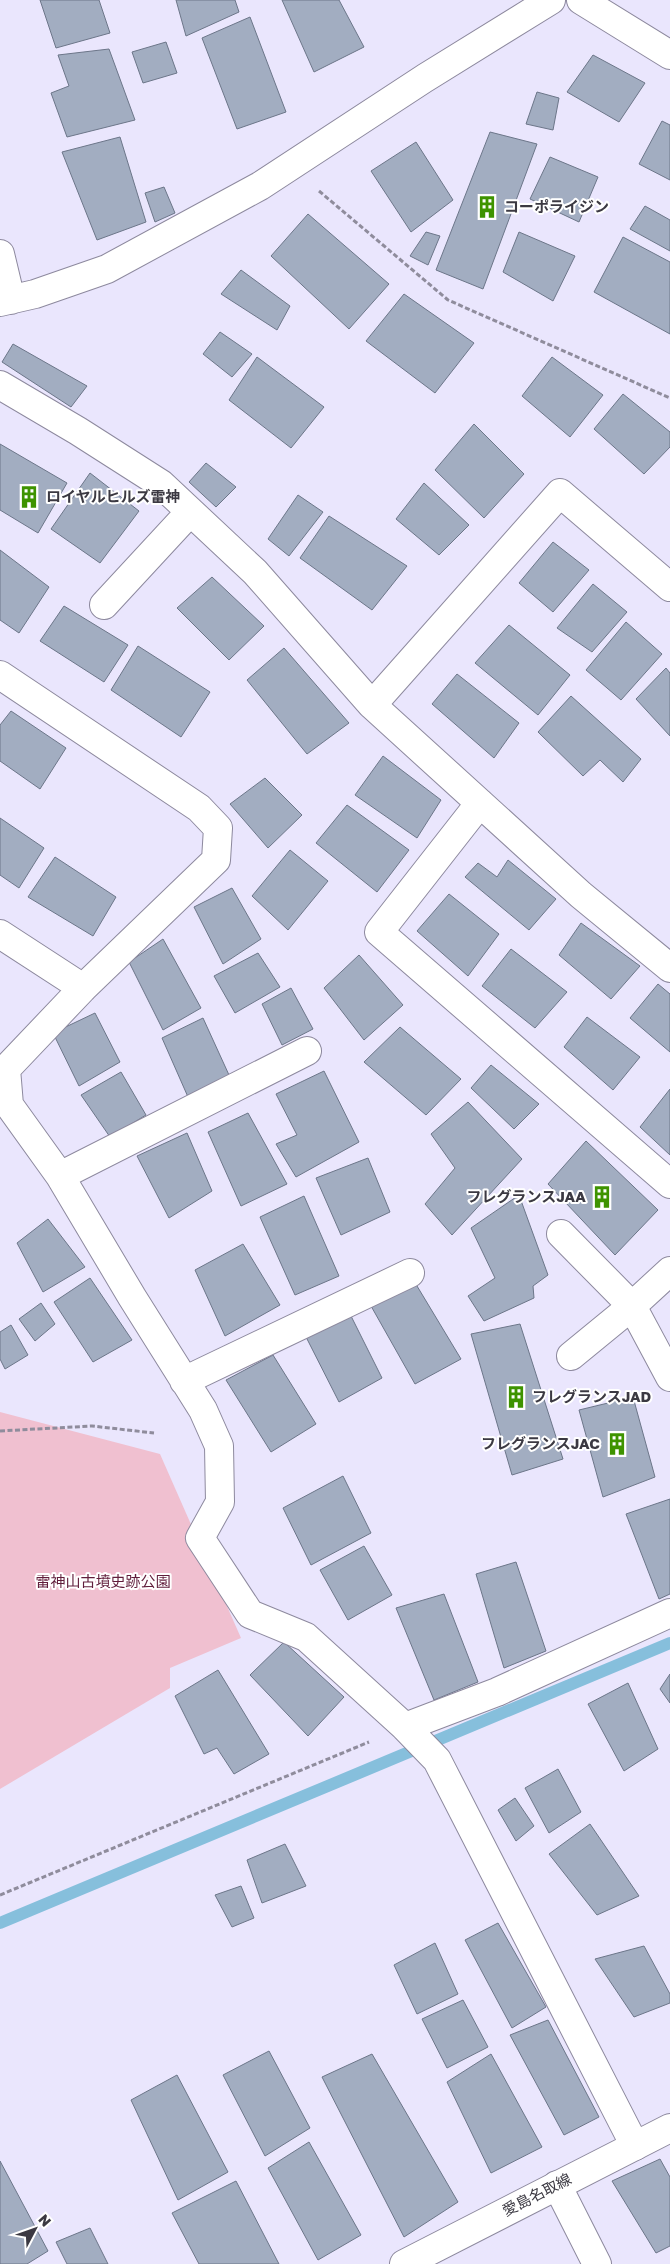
<svg xmlns="http://www.w3.org/2000/svg" width="670" height="2264" font-family="'Golos Text','Noto Sans JP',sans-serif">
<rect width="100%" height="100%" fill="#eae6fd"/>
<!-- green -->
<path fill="#f0c0d0" d="M 0,1412 L 160,1454 L 241,1638 L 170,1668 L 170,1688 L 0,1789 Z"/>
<g fill="none" stroke-linecap="round" stroke-linejoin="round">
<!-- stream -->
<path stroke="#86bfdc" stroke-width="12" d="M 0,1923 L 670,1643"/>
</g>
<!-- building -->
<path fill="#a2adc1" stroke="#6c7689" d="M 40,0 L 99,0 L 110,33 L 56,48 Z
M 176,0 L 235,0 L 239,12 L 186,36 Z
M 282,0 L 339,0 L 364,47 L 314,72 Z
M 250,17 L 286,112 L 237,129 L 202,38 Z
M 166,42 L 177,73 L 143,83 L 132,52 Z
M 109,49 L 135,120 L 67,137 L 51,93 L 69,86 L 58,55 Z
M 593,55 L 645,83 L 619,122 L 567,92 Z
M 537,92 L 559,98 L 553,130 L 526,124 Z
M 662,121 L 670,125 L 670,180 L 639,164 Z
M 490,132 L 537,144 L 483,289 L 436,270 Z
M 120,137 L 146,222 L 97,240 L 62,152 Z
M 416,142 L 453,200 L 411,232 L 371,171 Z
M 550,157 L 598,177 L 579,222 L 530,199 Z
M 164,187 L 175,213 L 155,222 L 145,193 Z
M 645,206 L 670,220 L 670,251 L 630,229 Z
M 308,214 L 389,284 L 349,329 L 271,256 Z
M 426,232 L 440,236 L 428,265 L 410,256 Z
M 519,232 L 575,256 L 553,301 L 503,272 Z
M 623,237 L 670,262 L 670,334 L 594,292 Z
M 241,270 L 290,306 L 277,330 L 221,294 Z
M 404,294 L 474,343 L 435,393 L 366,341 Z
M 220,332 L 252,354 L 232,377 L 203,354 Z
M 13,344 L 87,386 L 71,407 L 2,362 Z
M 257,357 L 324,407 L 291,448 L 229,400 Z
M 552,357 L 603,395 L 570,437 L 522,396 Z
M 623,394 L 670,432 L 670,447 L 644,474 L 594,429 Z
M 474,424 L 524,474 L 484,518 L 435,470 Z
M 0,444 L 67,483 L 38,533 L 0,510 Z
M 206,463 L 236,487 L 216,507 L 189,482 Z
M 90,473 L 139,511 L 100,563 L 51,529 Z
M 424,483 L 469,525 L 439,555 L 396,519 Z
M 298,495 L 323,512 L 289,556 L 268,539 Z
M 329,516 L 407,566 L 372,610 L 300,558 Z
M 553,542 L 589,570 L 553,612 L 519,583 Z
M 0,550 L 49,587 L 19,633 L 0,620 Z
M 212,577 L 264,626 L 229,660 L 177,608 Z
M 593,584 L 627,612 L 592,652 L 557,628 Z
M 64,606 L 128,645 L 104,682 L 40,641 Z
M 626,622 L 662,654 L 621,700 L 586,670 Z
M 509,625 L 570,675 L 538,715 L 475,663 Z
M 138,646 L 210,692 L 181,737 L 111,690 Z
M 284,648 L 349,723 L 307,754 L 247,680 Z
M 666,668 L 670,673 L 670,736 L 636,699 Z
M 457,674 L 519,723 L 494,758 L 432,704 Z
M 571,696 L 641,759 L 623,782 L 600,760 L 583,776 L 538,732 Z
M 11,711 L 66,748 L 40,789 L 0,761 L 0,725 Z
M 383,756 L 441,800 L 417,838 L 355,795 Z
M 265,778 L 302,815 L 268,848 L 230,804 Z
M 347,805 L 409,850 L 377,892 L 316,843 Z
M 0,818 L 44,848 L 19,888 L 0,875 Z
M 290,850 L 328,881 L 288,930 L 252,896 Z
M 55,857 L 116,897 L 93,936 L 28,897 Z
M 508,860 L 556,899 L 529,930 L 465,877 L 478,863 L 497,877 Z
M 232,888 L 261,939 L 223,964 L 194,907 Z
M 449,894 L 499,934 L 468,976 L 417,931 Z
M 581,923 L 640,966 L 611,999 L 559,955 Z
M 163,939 L 201,1008 L 163,1030 L 129,962 Z
M 511,949 L 567,992 L 535,1028 L 482,986 Z
M 258,953 L 280,987 L 235,1013 L 214,976 Z
M 359,955 L 403,1005 L 364,1040 L 324,988 Z
M 658,984 L 670,994 L 670,1052 L 630,1018 Z
M 291,988 L 313,1029 L 282,1045 L 262,1004 Z
M 95,1013 L 120,1062 L 79,1086 L 53,1033 Z
M 587,1017 L 640,1057 L 613,1090 L 564,1047 Z
M 203,1018 L 229,1075 L 188,1097 L 162,1038 Z
M 400,1027 L 461,1079 L 426,1115 L 364,1062 Z
M 491,1065 L 539,1104 L 514,1129 L 471,1088 Z
M 324,1071 L 359,1142 L 296,1177 L 276,1144 L 297,1135 L 276,1094 Z
M 121,1072 L 146,1115 L 110,1137 L 81,1095 Z
M 670,1089 L 670,1155 L 640,1127 Z
M 468,1102 L 522,1159 L 452,1235 L 425,1204 L 455,1168 L 431,1134 Z
M 248,1113 L 287,1184 L 241,1206 L 208,1132 Z
M 187,1133 L 212,1191 L 169,1218 L 137,1156 Z
M 586,1141 L 658,1210 L 615,1255 L 548,1184 Z
M 368,1158 L 390,1212 L 341,1235 L 316,1178 Z
M 519,1195 L 548,1275 L 533,1286 L 534,1298 L 484,1321 L 468,1296 L 495,1278 L 471,1228 Z
M 304,1196 L 339,1276 L 295,1295 L 260,1217 Z
M 48,1219 L 85,1267 L 43,1292 L 17,1243 Z
M 243,1244 L 280,1305 L 225,1336 L 195,1270 Z
M 90,1278 L 132,1340 L 93,1362 L 54,1302 Z
M 414,1281 L 461,1359 L 415,1384 L 371,1306 Z
M 41,1303 L 55,1324 L 35,1341 L 19,1319 Z
M 348,1310 L 382,1378 L 339,1402 L 304,1333 Z
M 520,1324 L 563,1459 L 512,1475 L 471,1334 Z
M 11,1325 L 28,1355 L 5,1369 L 0,1359 L 0,1332 Z
M 273,1355 L 316,1424 L 271,1452 L 226,1380 Z
M 633,1397 L 655,1477 L 603,1497 L 579,1410 Z
M 343,1476 L 371,1533 L 311,1565 L 283,1508 Z
M 670,1499 L 670,1594 L 659,1599 L 626,1514 Z
M 364,1546 L 392,1595 L 348,1620 L 320,1570 Z
M 516,1562 L 546,1651 L 504,1668 L 476,1574 Z
M 444,1594 L 478,1682 L 434,1700 L 396,1608 Z
M 284,1642 L 344,1697 L 308,1736 L 250,1675 Z
M 218,1670 L 269,1754 L 234,1774 L 217,1748 L 204,1754 L 175,1696 Z
M 670,1674 L 670,1703 L 660,1689 Z
M 628,1683 L 658,1749 L 624,1771 L 588,1704 Z
M 558,1769 L 581,1812 L 549,1833 L 525,1788 Z
M 515,1798 L 534,1826 L 516,1841 L 498,1810 Z
M 590,1824 L 639,1896 L 597,1915 L 549,1854 Z
M 285,1844 L 306,1886 L 262,1903 L 247,1860 Z
M 241,1886 L 254,1918 L 232,1927 L 215,1895 Z
M 498,1923 L 546,2007 L 512,2028 L 465,1940 Z
M 435,1943 L 458,1994 L 417,2014 L 394,1965 Z
M 644,1946 L 670,1994 L 670,2003 L 634,2017 L 595,1959 Z
M 463,2000 L 488,2047 L 447,2068 L 422,2019 Z
M 548,2020 L 599,2117 L 564,2135 L 510,2035 Z
M 269,2051 L 310,2128 L 265,2156 L 223,2075 Z
M 372,2054 L 458,2202 L 404,2237 L 322,2077 Z
M 491,2054 L 542,2147 L 491,2173 L 447,2082 Z
M 177,2075 L 228,2172 L 178,2200 L 131,2100 Z
M 309,2142 L 361,2235 L 318,2260 L 268,2168 Z
M 660,2159 L 670,2177 L 670,2246 L 656,2253 L 612,2181 Z
M 0,2161 L 48,2251 L 27,2264 L 0,2264 Z
M 236,2181 L 279,2264 L 199,2264 L 172,2213 Z
M 90,2228 L 108,2264 L 67,2264 L 56,2242 Z"/>
<g fill="none" stroke-linecap="round" stroke-linejoin="round">
<defs>
<path id="minor" d="M 581,0 L 670,55
M 0,254 L 11,300
M 0,302 L 35,294 L 107,269 L 260,186 L 425,78 L 551,0
M 0,385 L 78,431 L 161,484 L 255,572 L 372,705 L 581,895 L 670,968
M 104,605 L 190,512
M 0,675 L 199,808 L 218,828 L 216,860 L 83,988 L 6,1069 L 9,1105 L 60,1176 L 132,1297 L 203,1410 L 219,1446 L 220,1502 L 200,1538 L 250,1614 L 306,1637 L 405,1727 L 437,1760 L 635,2146
M 372,705 L 560,493 L 670,587
M 480,803 L 379,932 L 670,1184
M 0,934 L 83,988
M 60,1176 L 307,1051
M 561,1234 L 632,1306 L 571,1356
M 670,1271 L 632,1306 L 670,1377
M 184,1381 L 410,1273
M 405,1727 L 497,1692 L 670,1613
M 557,2185 L 597,2264"/>
<path id="major" d="M 404,2264 L 670,2128"/>
</defs>
<!-- minor casing -->
<use href="#minor" stroke="#8d899e" stroke-width="30"/>
<!-- major casing -->
<use href="#major" stroke="#8d899e" stroke-width="30"/>
<!-- path -->
<path stroke="#8f8c9c" stroke-width="3" stroke-dasharray="5 2.5" stroke-linecap="butt" d="M 319,191 L 448,300 L 670,398
M 0,1431 L 92,1426 L 154,1433
M 0,1895 L 369,1742"/>
<!-- minor -->
<use href="#minor" stroke="#fff" stroke-width="28"/>
<!-- major -->
<use href="#major" stroke="#fff" stroke-width="28"/>
</g>
<!-- icons -->
<defs>
<symbol id="building-bare" viewBox="-9 -9 18 18"><path d="M-4-6H4V6H1V3H-1V6H-4ZM-2.5-4.3h1.7v1.8h-1.7ZM.8-4.3h1.7v1.8H.8ZM-2.5-1h1.7V.8h-1.7ZM.8-1h1.7V.8H.8Z" fill="#3e9300" stroke="#fff" stroke-width="2.5" paint-order="stroke"/></symbol>
</defs>
<g fill-rule="evenodd">
<use href="#building-bare" x="471" y="191" width="32" height="32"/>
<use href="#building-bare" x="13" y="481" width="32" height="32"/>
<use href="#building-bare" x="586" y="1181" width="32" height="32"/>
<use href="#building-bare" x="500" y="1381" width="32" height="32"/>
<use href="#building-bare" x="601" y="1428" width="32" height="32"/>
</g>
<g text-anchor="middle" stroke-width="4" stroke-linejoin="round" paint-order="stroke">
<!-- poi labels -->
<g font-size="15" font-weight="bold" fill="#3b3942" stroke="#fff" text-anchor="start">
<text x="504" y="212">コーポライジン</text>
<text x="46" y="502">ロイヤルヒルズ雷神</text>
<text x="586" y="1202" text-anchor="end">フレグランスJAA</text>
<text x="532" y="1402">フレグランスJAD</text>
<text x="600" y="1449" text-anchor="end">フレグランスJAC</text>
</g>
<!-- park labels -->
<g font-size="15" fill="#601d3b" stroke="#fff">
<text x="103" y="1587">雷神山古墳史跡公園</text>
</g>
<!-- street labels -->
<g font-size="15" fill="#3b3942" stroke="#fff">
<text transform="translate(537 2195) rotate(-27)" y="5">愛島名取線</text>
</g>
</g>
<!-- north arrow -->
<g transform="translate(35 2229) rotate(49)" stroke="#ffffff" stroke-width="4" paint-order="stroke">
<path d="M0-4L9 19L0 12L-9 19Z" fill="#3b3942"/>
<text y="-8" font-size="14" font-weight="bold" text-anchor="middle" fill="#3b3942">N</text>
</g>
</svg>
